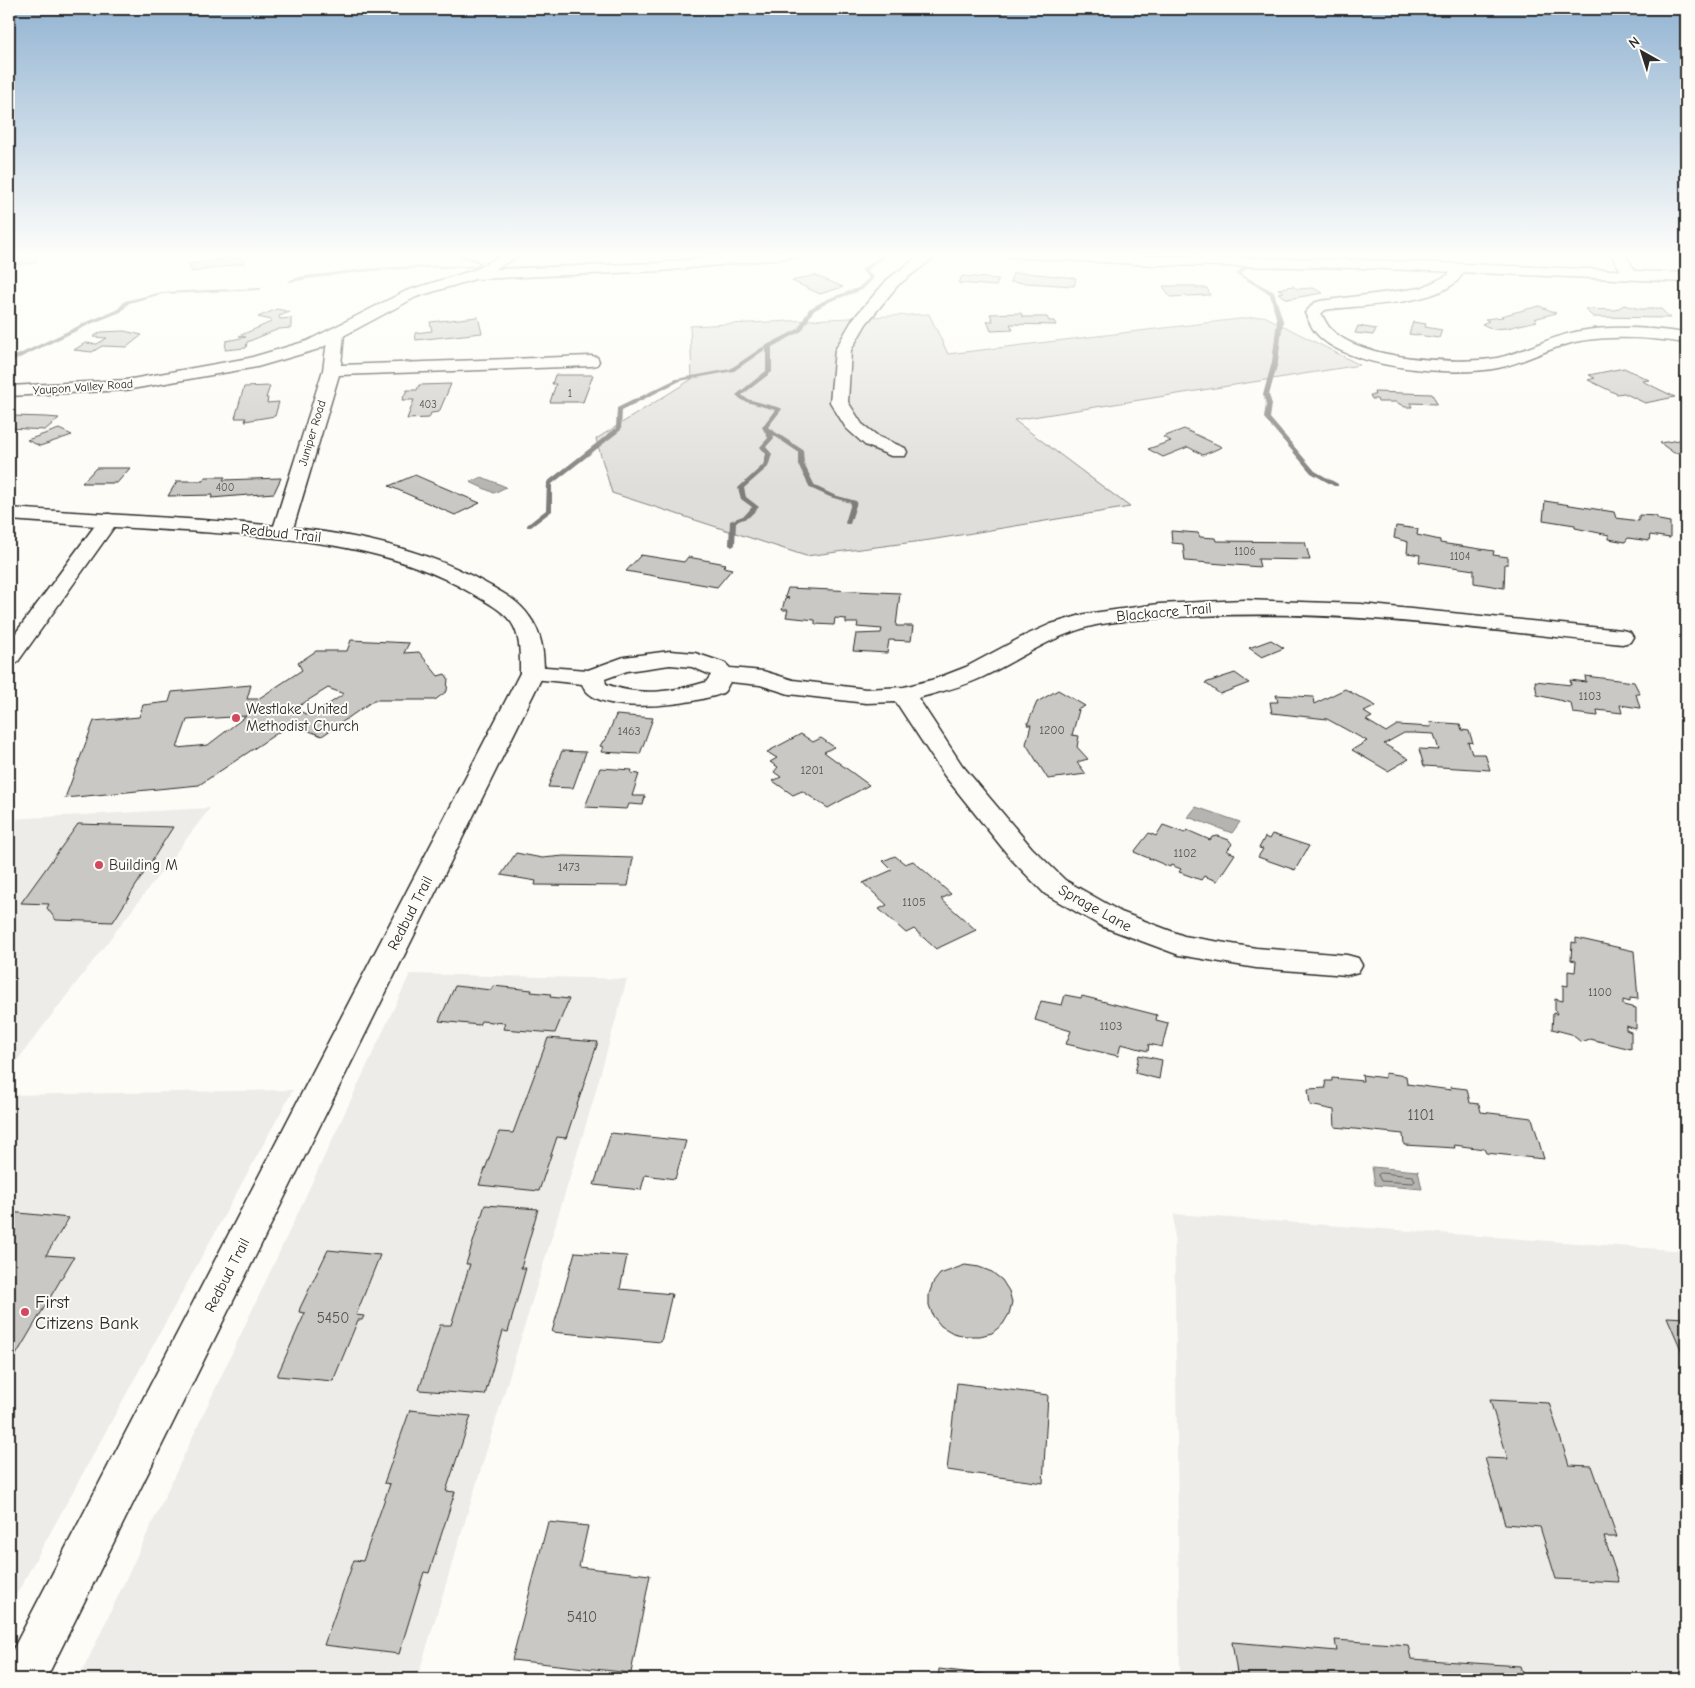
<svg xmlns="http://www.w3.org/2000/svg" width="1695" height="1688" font-family="'Comic Neue',sans-serif">
<rect width="100%" height="100%" fill="#fdfcf7"/>
<filter id="ink" filterUnits="userSpaceOnUse"><feTurbulence type="fractalNoise" baseFrequency=".02" numOctaves="2"/><feDisplacementMap in="SourceGraphic" scale="10" xChannelSelector="R" yChannelSelector="G"/><feConvolveMatrix kernelMatrix="1 2 1 2 8 2 1 2 1" color-interpolation-filters="sRGB"/></filter>
<g filter="url(#ink)">
<!-- built -->
<path fill="#edece8" d="M 210,808 L 9,1071 L 9,819 Z
M 410,974 L 627,979 L 591,1108 L 417,1679 L 79,1679 Z
M 293,1090 L 9,1608 L 9,1095 Z
M 1174,1214 L 1686,1251 L 1686,1679 L 1180,1679 Z"/>
<!-- green -->
<path fill="#dfdeda" stroke="#858482" d="M 929,314 L 948,354 L 1264,316 L 1360,365 L 1014,420 L 1130,507 L 930,540 L 806,556 L 612,493 L 596,439 L 692,379 L 690,326 Z"/>
<!-- water -->
<path fill="#b5b4b1" stroke="#7e7d7b" d="M 482,477 L 506,487 L 494,493 L 470,482 Z
M 1196,807 L 1240,822 L 1232,833 L 1188,817 Z
M 1372,1167 L 1418,1171 L 1422,1189 L 1375,1185 Z"/>
<g fill="none" stroke-linecap="round" stroke-linejoin="round">
<!-- shore -->
<path stroke="#626261" stroke-width="1" d="M 1381,1173 L 1413,1176 L 1415,1181 L 1413,1183 L 1381,1181 L 1378,1175 Z"/>
<!-- stream -->
<path fill="#7e7d7b" fill-rule="evenodd" d="M 461,253 L 465,253 L 465,255 L 483,262 L 476,268 C 413,267 352,271 290,282 L 288,281 C 298,276 313,275 325,274 C 375,266 425,265 475,266 L 478,263 L 460,257 Z
M 714,253 L 726,253 L 666,263 L 500,269 L 498,268 L 500,267 L 666,261 Z
M 884,253 L 889,253 L 867,270 L 874,278 L 862,290 L 831,301 L 813,311 L 802,331 L 772,347 L 772,372 L 742,395 L 747,399 L 781,408 L 782,409 L 768,427 L 769,428 L 803,450 L 804,464 L 815,486 L 834,495 L 856,501 L 857,502 L 850,524 L 846,524 L 845,523 L 851,503 L 830,497 L 810,488 L 798,464 L 798,452 L 773,435 L 774,438 L 766,447 L 772,454 L 768,467 L 744,488 L 746,497 L 759,507 L 749,517 L 736,522 L 735,545 L 732,547 L 729,545 L 730,521 L 745,515 L 752,507 L 741,499 L 738,488 L 763,465 L 766,454 L 760,447 L 768,438 L 762,427 L 775,410 L 743,401 L 736,395 L 766,371 L 766,349 L 734,371 L 680,381 L 622,410 L 621,430 L 552,484 L 552,511 L 531,527 L 527,527 L 527,525 L 546,510 L 547,482 L 616,428 L 617,408 L 676,379 L 730,369 L 761,348 L 798,329 L 809,309 L 827,299 L 858,288 L 869,278 L 862,271 L 862,269 Z
M 1348,253 L 1355,253 L 1346,256 L 1346,254 Z
M 1373,253 L 1538,253 L 1536,254 L 1375,254 Z
M 1664,253 L 1686,254 L 1686,256 L 1666,254 Z
M 1243,267 L 1247,268 L 1241,274 L 1274,292 L 1283,321 L 1278,362 L 1269,395 L 1272,404 L 1270,418 L 1315,471 L 1338,484 L 1338,486 L 1334,486 L 1311,473 L 1264,418 L 1266,404 L 1263,395 L 1272,362 L 1277,321 L 1270,294 L 1236,274 Z
M 259,288 L 261,288 L 261,290 L 162,294 L 129,303 L 121,312 L 93,323 L 9,363 L 9,359 L 89,321 L 117,310 L 125,301 L 162,292 Z"/>
</g>
<!-- building -->
<path fill="#c9c8c4" stroke="#2b2b2b" fill-rule="evenodd" d="M 33,255 L 37,261 L 34,263 L 9,265 L 9,258 Z
M 242,257 L 245,263 L 192,272 L 188,264 Z
M 1013,273 L 1027,273 L 1076,278 L 1074,286 L 1010,282 Z
M 814,275 L 843,287 L 820,294 L 792,281 Z
M 962,276 L 999,279 L 996,286 L 959,283 Z
M 1163,286 L 1195,286 L 1196,288 L 1207,288 L 1210,295 L 1170,297 Z
M 1293,286 L 1297,289 L 1313,288 L 1323,293 L 1288,299 L 1278,293 L 1284,292 L 1278,289 Z
M 1624,305 L 1640,309 L 1661,309 L 1670,318 L 1593,317 L 1585,309 L 1615,310 Z
M 1539,306 L 1556,313 L 1534,319 L 1537,321 L 1507,328 L 1493,329 L 1482,324 L 1489,321 L 1485,319 L 1503,317 L 1501,316 Z
M 277,309 L 290,312 L 279,316 L 280,319 L 291,318 L 291,328 L 279,329 L 247,342 L 246,348 L 225,350 L 226,341 L 246,337 L 239,336 L 271,322 L 271,320 L 258,317 Z
M 1021,313 L 1023,317 L 1047,317 L 1049,321 L 1054,321 L 1056,325 L 1010,324 L 1013,330 L 991,331 L 987,321 L 993,321 L 990,314 Z
M 478,317 L 482,333 L 416,340 L 415,333 L 432,331 L 430,322 Z
M 1413,322 L 1426,324 L 1425,327 L 1442,330 L 1439,338 L 1409,334 Z
M 1358,326 L 1376,329 L 1373,335 L 1355,333 Z
M 124,331 L 142,335 L 127,347 L 102,346 L 92,352 L 74,350 L 85,343 L 97,344 L 107,338 L 93,337 L 101,332 Z
M 1624,368 L 1649,380 L 1642,381 L 1675,397 L 1645,403 L 1624,393 L 1617,394 L 1588,380 L 1595,378 L 1589,375 Z
M 555,375 L 593,375 L 583,402 L 550,402 L 556,384 L 552,384 Z
M 451,384 L 439,412 L 431,413 L 429,418 L 407,419 L 414,400 L 402,400 L 407,390 L 417,390 L 419,385 Z
M 270,386 L 266,398 L 268,398 L 267,403 L 279,402 L 275,416 L 245,421 L 246,418 L 235,418 L 244,387 Z
M 1374,392 L 1432,394 L 1437,404 L 1410,403 L 1412,407 L 1405,407 L 1396,402 L 1378,402 L 1377,399 L 1372,399 L 1370,395 L 1375,395 Z
M 13,416 L 46,417 L 59,418 L 45,430 L 9,428 L 9,419 Z
M 59,429 L 72,435 L 40,446 L 27,440 Z
M 1184,429 L 1222,447 L 1203,455 L 1188,447 L 1163,457 L 1148,449 L 1171,441 L 1163,437 Z
M 1686,439 L 1686,452 L 1674,453 L 1660,443 Z
M 96,468 L 130,468 L 117,483 L 82,483 Z
M 415,475 L 431,482 L 480,503 L 455,515 L 389,486 Z
M 205,477 L 225,477 L 223,480 L 281,478 L 274,493 L 211,498 L 213,495 L 168,496 L 177,481 L 203,481 Z
M 1545,501 L 1614,512 L 1616,518 L 1639,521 L 1639,515 L 1656,516 L 1659,520 L 1670,522 L 1670,538 L 1650,535 L 1649,541 L 1628,538 L 1625,542 L 1609,539 L 1609,535 L 1575,528 L 1575,525 L 1543,520 Z
M 1396,526 L 1418,529 L 1417,535 L 1440,540 L 1440,543 L 1494,551 L 1493,555 L 1508,557 L 1508,564 L 1505,564 L 1504,588 L 1474,583 L 1474,570 L 1419,562 L 1420,555 L 1407,553 L 1408,542 L 1394,538 Z
M 1171,531 L 1198,533 L 1200,537 L 1215,538 L 1216,541 L 1305,542 L 1310,560 L 1258,559 L 1260,567 L 1185,561 L 1183,544 L 1172,543 Z
M 641,555 L 684,562 L 688,557 L 726,564 L 723,567 L 732,569 L 717,587 L 626,571 Z
M 788,588 L 900,593 L 896,626 L 913,626 L 911,641 L 889,640 L 887,653 L 853,651 L 856,634 L 881,633 L 882,629 L 857,627 L 858,623 L 846,623 L 846,619 L 835,618 L 834,625 L 815,624 L 815,620 L 786,617 L 788,610 L 782,610 L 785,599 L 789,598 L 785,597 Z
M 351,640 L 409,643 L 404,653 L 419,652 L 438,676 L 445,674 L 448,678 L 447,691 L 435,700 L 374,700 L 322,736 L 291,724 L 199,785 L 65,798 L 94,721 L 139,717 L 143,705 L 169,702 L 172,692 L 251,685 L 247,699 L 258,699 L 302,670 L 298,663 L 316,651 L 347,651 ZM 328,688 L 344,694 L 311,716 L 294,709 ZM 246,716 L 208,745 L 177,748 L 187,720 Z
M 1271,640 L 1284,648 L 1262,657 L 1249,648 Z
M 1235,673 L 1249,683 L 1220,694 L 1205,683 Z
M 1585,676 L 1634,682 L 1640,694 L 1636,694 L 1640,708 L 1620,705 L 1622,713 L 1597,710 L 1598,716 L 1573,713 L 1571,703 L 1537,695 L 1535,681 L 1571,685 L 1570,680 L 1586,682 Z
M 1345,689 L 1376,706 L 1364,712 L 1372,717 L 1366,720 L 1386,732 L 1397,725 L 1431,727 L 1430,722 L 1460,724 L 1462,730 L 1469,731 L 1473,743 L 1468,742 L 1472,754 L 1485,754 L 1490,770 L 1424,766 L 1419,749 L 1439,750 L 1434,734 L 1414,733 L 1404,733 L 1384,744 L 1409,759 L 1388,771 L 1352,750 L 1367,741 L 1327,719 L 1272,713 L 1270,702 L 1278,702 L 1276,695 L 1313,697 L 1314,704 Z
M 1058,690 L 1085,706 L 1077,710 L 1079,710 L 1072,735 L 1079,736 L 1077,747 L 1088,759 L 1077,762 L 1086,774 L 1048,779 L 1026,744 L 1031,725 L 1027,725 L 1037,702 Z
M 616,715 L 653,718 L 640,754 L 601,752 L 603,747 L 600,746 L 603,741 L 605,741 Z
M 801,734 L 813,742 L 821,738 L 834,747 L 824,752 L 869,785 L 828,808 L 802,791 L 793,795 L 773,781 L 781,777 L 774,772 L 778,767 L 770,762 L 777,758 L 767,752 Z
M 562,751 L 586,752 L 573,788 L 548,787 Z
M 600,768 L 632,770 L 631,773 L 639,774 L 632,796 L 645,796 L 643,805 L 629,804 L 627,809 L 585,807 Z
M 78,824 L 173,827 L 113,922 L 56,920 L 47,908 L 49,904 L 21,903 Z
M 1163,825 L 1185,833 L 1187,830 L 1210,840 L 1212,837 L 1218,836 L 1229,840 L 1232,844 L 1227,851 L 1235,854 L 1217,881 L 1204,876 L 1201,880 L 1179,872 L 1181,869 L 1171,865 L 1170,867 L 1134,852 L 1149,833 L 1156,836 Z
M 1272,834 L 1309,846 L 1295,870 L 1258,857 L 1263,849 L 1259,848 L 1265,837 L 1269,839 Z
M 516,853 L 542,858 L 564,856 L 633,858 L 628,886 L 535,885 L 536,881 L 501,875 Z
M 895,856 L 905,864 L 913,861 L 951,894 L 941,899 L 976,930 L 936,949 L 914,929 L 906,933 L 879,909 L 887,905 L 863,883 L 892,870 L 883,861 Z
M 1576,938 L 1634,951 L 1638,999 L 1630,998 L 1630,1002 L 1623,1000 L 1623,1005 L 1636,1008 L 1636,1029 L 1626,1026 L 1626,1030 L 1631,1032 L 1631,1049 L 1590,1039 L 1581,1042 L 1571,1034 L 1552,1029 L 1553,1013 L 1557,1014 L 1555,1010 L 1555,999 L 1563,1001 L 1563,985 L 1568,986 L 1568,971 L 1575,972 L 1576,961 L 1571,960 L 1572,942 L 1576,943 Z
M 455,986 L 491,990 L 493,986 L 532,990 L 531,992 L 551,994 L 550,997 L 569,999 L 555,1033 L 503,1029 L 505,1023 L 481,1021 L 479,1025 L 439,1021 Z
M 1065,995 L 1081,998 L 1082,996 L 1157,1015 L 1156,1020 L 1168,1023 L 1162,1047 L 1149,1044 L 1148,1051 L 1121,1044 L 1118,1056 L 1066,1044 L 1071,1031 L 1035,1020 L 1041,1001 L 1062,1005 Z
M 548,1038 L 598,1042 L 566,1138 L 557,1137 L 539,1191 L 479,1185 L 499,1132 L 513,1133 Z
M 1139,1055 L 1162,1060 L 1159,1079 L 1135,1073 Z
M 1385,1073 L 1406,1076 L 1407,1084 L 1451,1090 L 1450,1087 L 1467,1089 L 1470,1103 L 1479,1104 L 1481,1112 L 1532,1118 L 1544,1159 L 1486,1153 L 1484,1149 L 1454,1145 L 1455,1148 L 1404,1145 L 1403,1134 L 1335,1127 L 1334,1110 L 1310,1105 L 1308,1089 L 1326,1088 L 1325,1081 L 1332,1081 L 1332,1078 L 1363,1081 L 1362,1075 L 1385,1078 Z
M 611,1133 L 686,1141 L 675,1179 L 645,1175 L 641,1190 L 594,1185 Z
M 485,1205 L 538,1209 L 521,1268 L 526,1268 L 508,1332 L 503,1331 L 485,1395 L 419,1390 L 440,1325 L 451,1325 L 470,1264 L 466,1264 Z
M 9,1212 L 69,1218 L 46,1255 L 74,1257 L 9,1367 Z
M 328,1250 L 380,1255 L 356,1315 L 364,1316 L 362,1320 L 358,1320 L 333,1381 L 277,1376 L 305,1313 L 299,1312 L 300,1308 Z
M 575,1252 L 627,1256 L 620,1289 L 672,1294 L 661,1342 L 552,1332 Z
M 965,1265 L 979,1267 L 992,1272 L 1002,1280 L 1009,1291 L 1012,1302 L 1009,1314 L 1003,1324 L 992,1333 L 980,1336 L 966,1336 L 953,1333 L 941,1326 L 933,1316 L 929,1305 L 929,1294 L 933,1283 L 940,1274 Z
M 1667,1317 L 1686,1318 L 1686,1361 Z
M 957,1383 L 1048,1395 L 1043,1483 L 947,1470 Z
M 1490,1400 L 1549,1403 L 1569,1465 L 1592,1466 L 1617,1537 L 1604,1537 L 1619,1582 L 1556,1579 L 1540,1527 L 1505,1524 L 1485,1458 L 1508,1459 Z
M 410,1410 L 471,1416 L 446,1491 L 455,1492 L 429,1573 L 424,1572 L 399,1654 L 324,1645 L 354,1560 L 363,1561 L 390,1484 L 384,1483 Z
M 548,1522 L 588,1526 L 579,1567 L 650,1575 L 631,1673 L 512,1660 Z
M 1335,1640 L 1408,1645 L 1411,1659 L 1520,1666 L 1524,1679 L 1238,1679 L 1232,1642 L 1337,1651 Z
M 939,1669 L 1007,1677 L 1007,1679 L 938,1679 Z"/>
<g fill="none" stroke-linecap="round" stroke-linejoin="round">
<defs>
<path id="street" d="M 505,253 L 524,253 L 479,278 L 469,278 L 466,275 Z
M 923,253 L 940,253 L 898,285 L 866,324 L 851,350 L 848,402 L 862,424 L 879,437 L 905,448 L 907,452 L 905,456 L 891,456 L 865,445 L 846,428 L 830,402 L 835,350 L 853,319 L 888,279 Z
M 1610,253 L 1624,253 L 1639,276 L 1636,279 L 1626,279 Z
M 1458,264 L 1465,268 C 1454,307 1359,304 1325,310 L 1321,314 C 1324,318 1326,323 1329,327 C 1356,360 1457,365 1497,358 C 1525,352 1551,336 1580,331 C 1615,325 1651,328 1686,333 L 1686,343 C 1651,338 1616,335 1580,341 C 1552,346 1526,362 1498,368 C 1454,377 1346,369 1316,333 C 1311,327 1308,319 1305,313 L 1314,303 L 1320,301 L 1421,288 L 1448,275 L 1453,265 Z
M 336,329 L 344,334 L 341,365 L 591,356 L 597,357 L 599,361 L 597,365 L 591,366 L 339,375 L 292,532 L 289,536 L 282,538 L 275,536 L 272,532 L 323,370 L 328,334 Z
M 109,514 L 116,516 L 119,520 L 17,663 L 9,665 L 9,642 L 102,516 Z
M 1244,600 L 1361,604 L 1622,630 L 1630,632 L 1633,637 L 1630,642 L 1622,644 C 1482,630 1341,609 1201,616 C 1166,617 1130,619 1096,625 C 1054,634 1020,659 983,677 C 962,687 940,692 918,698 L 962,765 L 1032,848 L 1065,880 L 1121,912 L 1184,936 L 1256,948 L 1347,955 L 1358,958 L 1362,965 L 1358,972 L 1347,975 L 1256,968 L 1179,955 L 1101,926 L 1045,894 L 1012,860 L 944,775 L 896,702 L 866,703 L 789,694 L 760,685 L 730,682 C 728,685 726,690 724,692 C 719,696 708,697 702,699 C 676,705 594,716 582,684 L 524,678 L 520,673 L 524,668 L 532,666 L 588,670 L 624,657 L 670,651 L 695,653 L 725,663 L 730,668 L 763,671 L 793,680 L 866,689 L 904,687 L 935,679 L 966,667 L 1024,636 L 1051,624 L 1085,614 L 1159,604 ZM 670,665 L 692,667 L 711,675 L 706,682 C 673,692 639,697 606,684 L 605,679 L 627,671 Z"/>
<path id="secondary" d="M 752,253 L 804,253 L 797,257 L 661,271 L 475,279 L 416,297 L 319,349 L 257,367 L 126,390 L 9,396 L 9,386 L 126,380 L 249,358 L 307,341 L 406,291 L 474,270 L 661,263 Z
M 1002,253 L 1363,260 L 1686,273 L 1686,282 L 1363,268 L 1154,265 L 1009,257 Z
M 9,508 C 68,512 127,515 187,519 C 289,526 397,532 487,584 C 503,593 519,601 529,616 C 542,633 544,652 544,673 L 46,1679 L 9,1679 L 9,1657 L 520,673 C 520,656 521,636 511,622 C 501,609 485,601 471,593 C 386,542 283,538 186,531 C 127,528 68,524 9,520 Z"/>
</defs>
<!-- street casing -->
<use href="#street" stroke="#2b2b2b" stroke-width="3"/>
<!-- secondary casing -->
<use href="#secondary" stroke="#2b2b2b" stroke-width="3"/>
<!-- street -->
<use href="#street" fill="#fdfcf7" fill-rule="evenodd"/>
<!-- secondary -->
<use href="#secondary" fill="#fdfcf7" fill-rule="evenodd"/>
</g>
</g>
<!-- sky -->
<linearGradient id="sky" x2="0" y2="1"><stop stop-color="#93b4d2"/><stop offset="0.52" stop-color="#fefefb"/><stop offset="1" stop-color="#fefefb" stop-opacity="0"/></linearGradient>
<rect width="1695" height="490" fill="url(#sky)"/>
<!-- markers -->
<g fill="#d1495b" stroke="#fdfcf7" stroke-width="2">
<circle cx="236" cy="718" r="5"/>
<circle cx="99" cy="865" r="5"/>
<circle cx="25" cy="1312" r="5"/>
</g>
<g text-anchor="middle" stroke-width="4" stroke-linejoin="round" paint-order="stroke">
<!-- far-number labels -->
<g font-size="11" fill="#525251">
<text x="570" y="397">1</text>
<text x="428" y="408">403</text>
<text x="225" y="491">400</text>
<text x="1245" y="555">1106</text>
<text x="1460" y="560">1104</text>
</g>
<!-- far-street labels -->
<g font-size="12" fill="#2b2b2b" stroke="#fdfcf7">
<text transform="translate(83 387) rotate(-4)" y="4">Yaupon Valley Road</text>
<text transform="translate(312 433) rotate(-73)" y="4">Juniper Road</text>
</g>
<!-- number labels -->
<g font-size="12" fill="#525251">
<text x="1590" y="700">1103</text>
<text x="1052" y="734">1200</text>
<text x="629" y="735">1463</text>
<text x="812" y="774">1201</text>
<text x="1185" y="857">1102</text>
<text x="569" y="871">1473</text>
<text x="914" y="906">1105</text>
<text x="1600" y="996">1100</text>
<text x="1111" y="1030">1103</text>
</g>
<!-- street labels -->
<g font-size="15" fill="#2b2b2b" stroke="#fdfcf7">
<text transform="translate(281 533) rotate(6)" y="5">Redbud Trail</text>
<text transform="translate(1164 612) rotate(-5)" y="5">Blackacre Trail</text>
<text transform="translate(1095 908) rotate(29)" y="5">Sprage Lane</text>
<text transform="translate(410 913) rotate(-63)" y="5">Redbud Trail</text>
<text transform="translate(227 1275) rotate(-63)" y="5">Redbud Trail</text>
</g>
<!-- poi labels -->
<g font-size="15" fill="#2b2b2b" stroke="#fdfcf7" text-anchor="start">
<text x="246" y="714">Westlake United<tspan x="246" dy="17">Methodist Church</tspan></text>
<text x="109" y="870">Building M</text>
</g>
<!-- near-number labels -->
<g font-size="15" fill="#525251">
<text x="1421" y="1120">1101</text>
<text x="333" y="1323">5450</text>
<text x="582" y="1622">5410</text>
</g>
<!-- near-poi labels -->
<g font-size="18" fill="#2b2b2b" stroke="#fdfcf7" text-anchor="start">
<text x="35" y="1308">First<tspan x="35" dy="21">Citizens Bank</tspan></text>
</g>
</g>
<!-- margin -->
<rect width="1695" height="1688" fill="none" stroke="#fdfcf7" stroke-width="30"/>
<rect x="15" y="15" width="1665" height="1658" fill="none" stroke="#2b2b2b" stroke-width="2" filter="url(#ink)"/>
<!-- north arrow -->
<g transform="translate(1642 52) rotate(321)" stroke="#fdfcf7" stroke-width="4" paint-order="stroke">
<path d="M0-4L9 19L0 12L-9 19Z" fill="#2b2b2b"/>
<text y="-8" font-size="14" font-weight="bold" text-anchor="middle" fill="#2b2b2b">N</text>
</g>
</svg>
